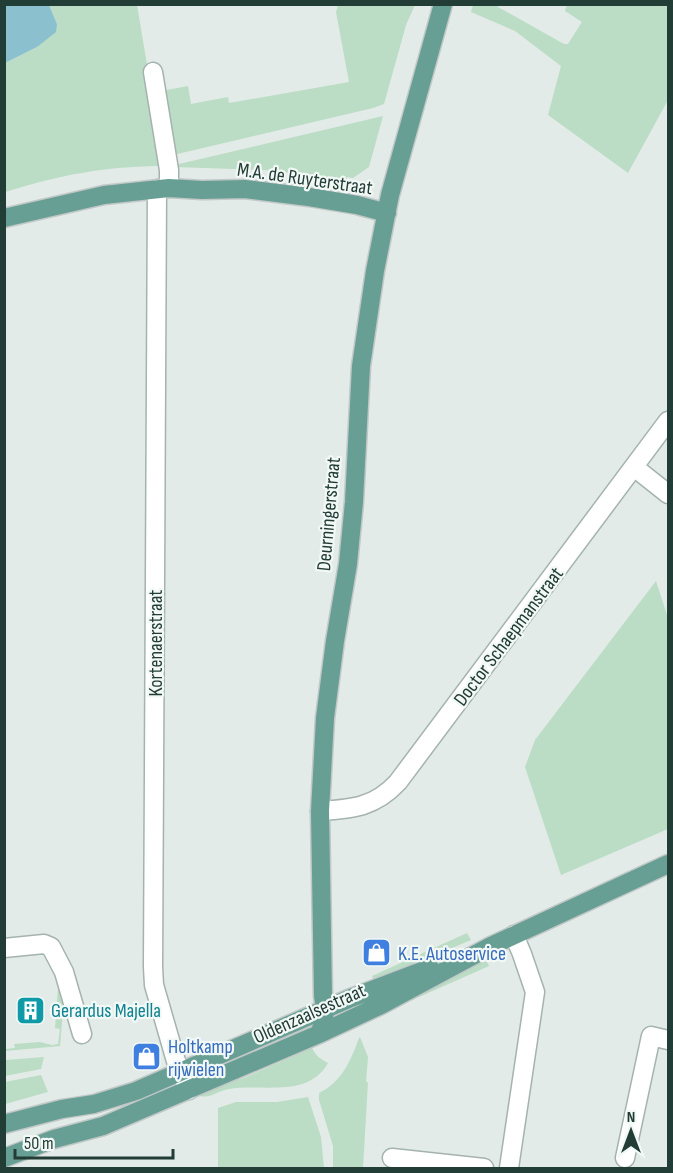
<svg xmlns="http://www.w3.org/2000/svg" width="673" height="1173" font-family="'Sofia Sans Condensed',sans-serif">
<rect width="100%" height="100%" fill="#e2ebe7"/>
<!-- green -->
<path fill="#bbdcc5" d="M 49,5 L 137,5 L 164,166 C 106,166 60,175 5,192 L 5,63 L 37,47 L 57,24 Z
M 338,5 L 415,5 L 406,25 L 384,104 L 373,108 L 173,155 L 161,91 L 188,86 L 191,104 L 228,97 L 229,103 L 349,82 L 336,12 Z
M 473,5 L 497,5 L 498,7 L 564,44 L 568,44 L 582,22 L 565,11 L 567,5 L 668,5 L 668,100 L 628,173 L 548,115 L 561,66 L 515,31 L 471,12 Z
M 383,116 L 369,167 L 353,178 L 347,177 L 346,183 L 306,175 L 265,170 L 175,167 L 175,165 Z
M 656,581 L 668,618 L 668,829 L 561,875 L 525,767 L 535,740 Z
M 467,933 L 471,940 L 374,981 L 372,976 Z
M 486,959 L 489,966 L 410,1001 L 408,997 Z
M 58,988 L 65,988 L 60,1046 L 5,1051 L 5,1049 L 15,1048 L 14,1044 L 40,1042 L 52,1045 L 58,1044 L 60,1029 L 55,1028 Z
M 360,1037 L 368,1057 L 366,1082 L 368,1082 L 363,1168 L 333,1168 L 333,1146 L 319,1100 L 319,1093 C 342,1082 351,1060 359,1038 Z
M 312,1048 C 316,1056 320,1059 328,1063 C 308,1099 261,1083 229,1089 C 214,1092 209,1101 194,1094 L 244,1078 Z
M 44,1057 L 41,1069 L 5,1076 L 5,1060 Z
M 41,1075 L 48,1092 L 5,1104 L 5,1082 Z
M 308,1097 L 321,1137 L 324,1168 L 218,1168 L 218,1108 L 236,1102 L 277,1102 Z"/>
<!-- water -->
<path fill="#8bc1cf" d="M 5,4 L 49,5 L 57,24 L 56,32 L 37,47 L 5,63 Z"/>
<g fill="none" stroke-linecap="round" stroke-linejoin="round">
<defs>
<path id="minor" d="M 153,72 L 169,170 L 169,188
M 157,189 L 153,967 L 154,985 L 176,1061 L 189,1090
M 634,467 L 668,494
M 320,811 C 353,809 375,807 398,782 L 668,421
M 4,948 L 44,944 L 51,947 L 64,972 L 82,1034
M 392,1158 L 484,1168
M 625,1158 L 651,1036 L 668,1040
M 509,1168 L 535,992 L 522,954 L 514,935"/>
<path id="major" d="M 4,218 L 104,195 L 169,188 L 202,190 L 245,189 L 309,197 L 357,205 L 387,213
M 319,1034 C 325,1020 326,1010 323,996 L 320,811 L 325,718 L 335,641 L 348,564 L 354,502 L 361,366 L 375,271 L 390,195 L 443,4
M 4,1124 L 62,1109 L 94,1104 L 136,1091 L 351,998 L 430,968
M 4,1158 L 54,1139 L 103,1126 L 319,1034 L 381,1005 L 491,946 L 668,864"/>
</defs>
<!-- minor casing -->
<use href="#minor" stroke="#a5b3ae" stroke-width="21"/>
<!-- major casing -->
<use href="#major" stroke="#c1c8c7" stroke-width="21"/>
<!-- minor -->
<use href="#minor" stroke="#fff" stroke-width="18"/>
<!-- major -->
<use href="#major" stroke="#689f94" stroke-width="18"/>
</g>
<!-- icons -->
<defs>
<symbol id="shop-square" viewBox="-11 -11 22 22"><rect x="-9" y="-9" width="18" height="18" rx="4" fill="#3f7fe0" stroke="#f2f8f5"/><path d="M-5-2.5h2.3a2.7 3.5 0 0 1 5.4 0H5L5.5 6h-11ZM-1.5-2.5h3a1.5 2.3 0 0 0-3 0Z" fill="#fff"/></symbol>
<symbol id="building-square" viewBox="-11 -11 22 22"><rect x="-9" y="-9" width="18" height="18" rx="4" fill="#0f9aa8" stroke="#f2f8f5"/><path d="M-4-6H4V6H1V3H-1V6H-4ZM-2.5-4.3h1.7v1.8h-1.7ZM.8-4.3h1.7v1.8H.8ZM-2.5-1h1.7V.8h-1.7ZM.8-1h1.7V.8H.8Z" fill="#fff"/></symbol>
</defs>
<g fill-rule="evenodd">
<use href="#shop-square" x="360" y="936" width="33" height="33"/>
<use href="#building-square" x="14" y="994" width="33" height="33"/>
<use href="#shop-square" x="130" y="1040" width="33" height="33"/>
</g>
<g text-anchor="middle" stroke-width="4.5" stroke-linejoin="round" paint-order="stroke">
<!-- street labels -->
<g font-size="20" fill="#223c36" stroke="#f2f8f5">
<text transform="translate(305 178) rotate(8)" y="7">M.A. de Ruyterstraat</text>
<text transform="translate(328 514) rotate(-85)" y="7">Deurningerstraat</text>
<text transform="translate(508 636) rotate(-53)" y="7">Doctor Schaepmanstraat</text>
<text transform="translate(155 643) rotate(-90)" y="7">Kortenaerstraat</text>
<text transform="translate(309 1013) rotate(-24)" y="7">Oldenzaalsestraat</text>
</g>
<!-- shop labels -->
<g font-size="20" fill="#366cbe" stroke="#f2f8f5" text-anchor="start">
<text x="398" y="960">K.E. Autoservice</text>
<text x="168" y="1053">Holtkamp<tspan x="168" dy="23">rijwielen</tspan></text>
</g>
<!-- culture labels -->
<g font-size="20" fill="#0d838f" stroke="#f2f8f5" text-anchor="start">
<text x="51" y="1017">Gerardus Majella</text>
</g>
</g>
<!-- border -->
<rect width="673" height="1173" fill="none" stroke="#223c36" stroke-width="12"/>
<!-- north arrow -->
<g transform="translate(631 1131)" stroke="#f2f8f5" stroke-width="4.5" paint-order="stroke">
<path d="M0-4.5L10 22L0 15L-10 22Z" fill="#223c36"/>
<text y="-9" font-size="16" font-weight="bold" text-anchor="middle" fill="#223c36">N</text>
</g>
<!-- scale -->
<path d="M15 1149v9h158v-9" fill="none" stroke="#223c36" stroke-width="3"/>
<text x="24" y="1149" font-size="18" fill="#223c36" stroke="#f2f8f5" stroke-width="4.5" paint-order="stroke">50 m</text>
</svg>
